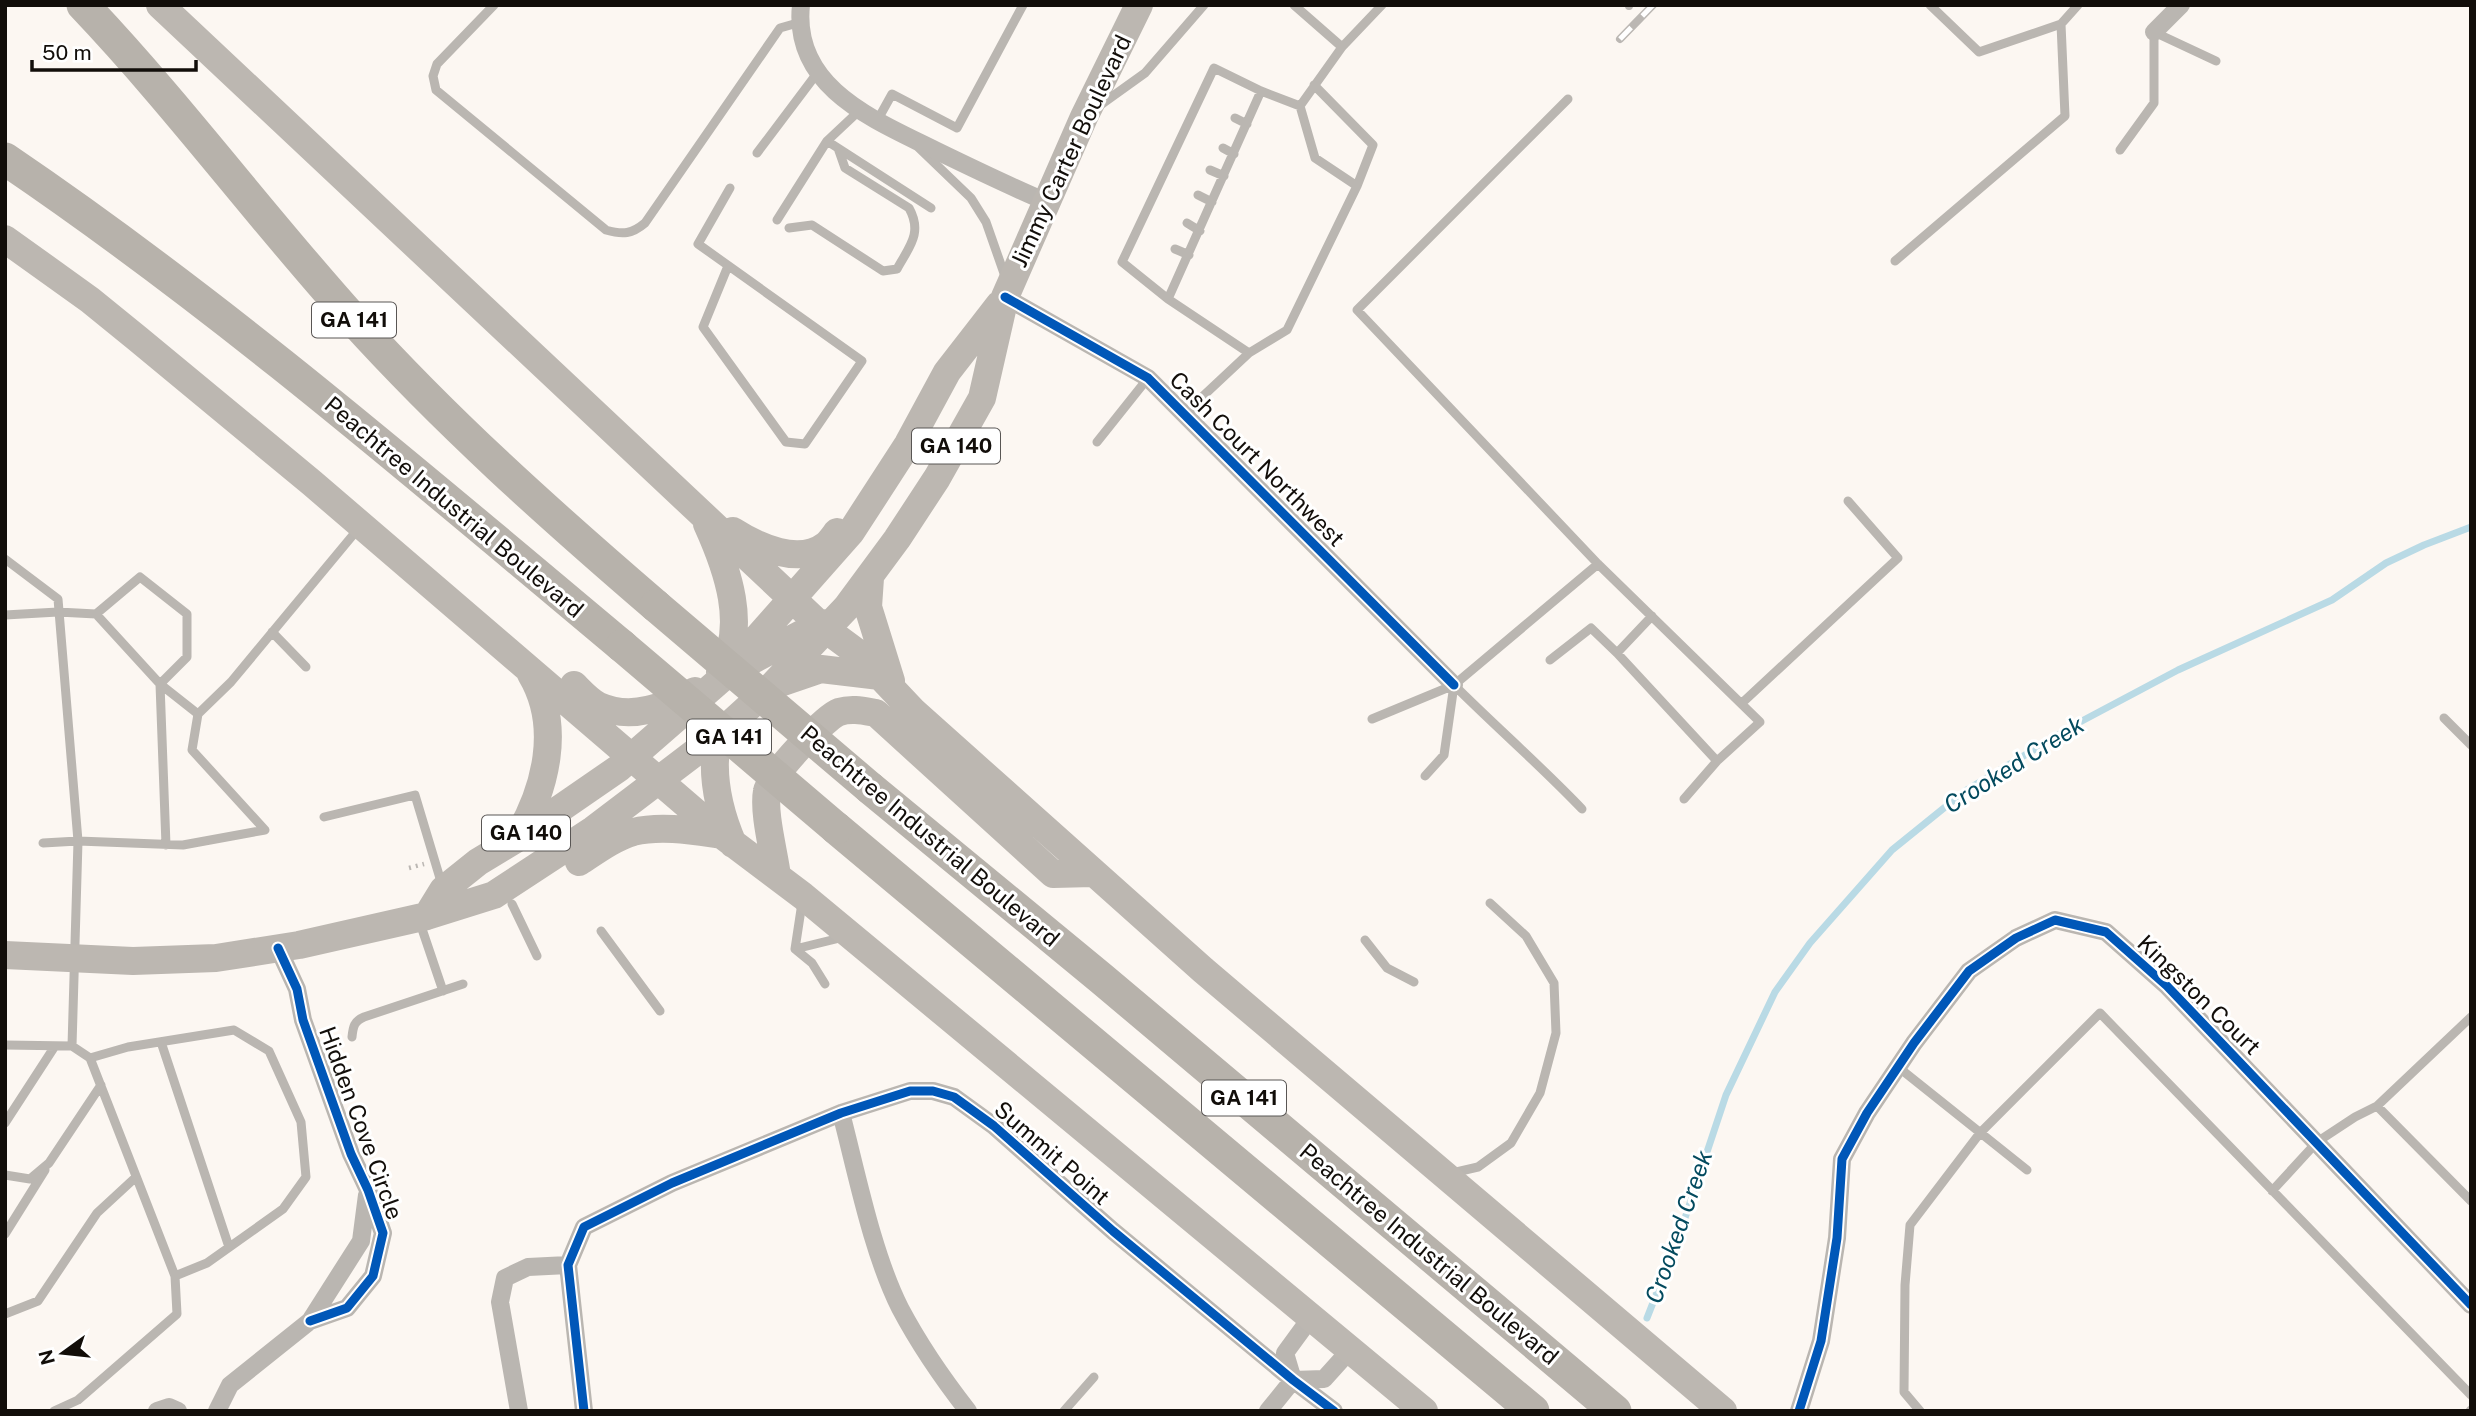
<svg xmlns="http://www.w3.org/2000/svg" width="2476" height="1416" font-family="'Public Sans',sans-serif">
<rect width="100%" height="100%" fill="#fcf7f2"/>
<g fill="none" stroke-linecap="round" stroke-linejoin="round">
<!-- stream -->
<path stroke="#b9dae5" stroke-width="7" d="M 1647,1318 L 1678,1239 L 1726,1095 L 1775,992 L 1810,943 L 1892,850 L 1965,791 L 2080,722 L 2178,670 L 2332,600 L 2386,563 L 2424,545 L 2471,527"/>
<!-- path -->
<path stroke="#bbb7b3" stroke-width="4.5" stroke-dasharray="2 5" stroke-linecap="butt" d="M 409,868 L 424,864"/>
<!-- service -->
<path stroke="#bab6b1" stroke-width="9" d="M 494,5 L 437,64 L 433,76 L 436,90 L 606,230 C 623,235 632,234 645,223 L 780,28 L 801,22
M 1294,5 L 1342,47
M 2061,24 L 2078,5
M 1314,85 L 1373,145 L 1357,186
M 1568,99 L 1357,310 L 1598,564 L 1760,722 L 1717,761 L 1684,799
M 1099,106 L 1145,73 L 1204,5
M 1235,118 L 1247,124
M 877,121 L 892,94 L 957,128 L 1023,5
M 827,141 L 860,110
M 919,148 L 971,198 L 986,222 L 1006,279
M 1223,148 L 1234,154
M 2120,150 L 2154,103 L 2154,32 L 2216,61
M 757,153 L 818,72
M 1210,170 L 1224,176
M 1198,195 L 1212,202
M 777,220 L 827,141 L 931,208
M 1187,223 L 1200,231
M 789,228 L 812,225 L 883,271 L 897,269 C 909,247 923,233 909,208 L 845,168 L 838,148
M 1175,249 L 1189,255
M 1895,261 L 2065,116 L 2061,24 L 1979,52 L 1930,5
M 728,266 L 703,327 L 786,442 L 805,444 L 862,361 L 698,244 L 730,188
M 1168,299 L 1261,91
M 1249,353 L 1287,330 L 1357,186 L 1315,158 L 1300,106
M 1187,417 L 1202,397 L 1249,353 L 1168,299 L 1122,262 L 1214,68 L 1261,91 L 1300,106 L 1342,47 L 1382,5
M 1097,442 L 1148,378
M 5,559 L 58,599 L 78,841 L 72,1046 L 90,1058 L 175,1276 L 207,1263 L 283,1209 L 306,1177 L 301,1122 L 269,1051 L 234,1030 L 128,1047 L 90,1058
M 96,614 L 140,577 L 187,614 L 187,657 L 160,684 L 166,845
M 5,615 L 58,612 L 96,614 L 160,684 L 198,714
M 272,632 L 306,667
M 1617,653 L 1652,616
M 1550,660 L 1591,628 L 1617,653 L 1717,761
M 1454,685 C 1496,727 1541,766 1582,809
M 1742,703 L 1898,558 L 1848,501
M 2444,718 L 2471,745
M 1372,719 L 1454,685 L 1598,564
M 1425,776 L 1444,755 L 1454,685
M 324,817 L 415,795 L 442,885
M 265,830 L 192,750 L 198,714 L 231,682 L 358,529
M 43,843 L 78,841 L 183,845 L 265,830
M 512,904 L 537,956
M 420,923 L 443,991
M 601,931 L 660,1011
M 1365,940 L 1387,968 L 1414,982
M 795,949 L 844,937
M 795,949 L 802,903
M 795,949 L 812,963 L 825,984
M 352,1037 C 353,1027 354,1021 364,1017 L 463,984
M 161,1042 L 229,1247
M 5,1045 L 72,1046
M 1898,1067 L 2027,1170
M 2377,1106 L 2471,1201
M 5,1123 L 55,1046
M 1452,1173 L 1478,1167 L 1511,1143 L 1540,1093 L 1556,1033 L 1554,983 L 1526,936 L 1490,903
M 5,1175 L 30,1179 L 49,1163 L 101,1085
M 2272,1191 L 2317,1142 L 2355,1117 L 2377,1106 L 2471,1017
M 5,1234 L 45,1170
M 5,1314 L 38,1301 L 97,1213 L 136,1177
M 54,1411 L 78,1400 L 177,1314 L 175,1276
M 1064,1411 L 1094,1377
M 1920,1411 L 1904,1392 L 1905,1285 L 1910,1225 L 1980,1133 L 2100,1013 L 2471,1395
M 2470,1411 L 2471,1410"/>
<!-- minor -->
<path stroke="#bab6b1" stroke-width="18" d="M 801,5 C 792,88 875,120 935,150 C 972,168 1009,186 1047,202
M 2154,32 L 2181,5
M 1005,297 L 1148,378 L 1454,685
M 278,948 L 297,989 L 303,1020 L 351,1154 L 368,1190 L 383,1233 L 373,1276 L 347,1308 L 310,1321
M 841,1113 C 857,1174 872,1252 900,1308 C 919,1344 943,1379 968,1411
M 1293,1380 L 1285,1353 L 1312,1316
M 1293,1380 L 1324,1379 L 1351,1349
M 157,1411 L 169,1407 L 178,1411
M 217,1411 L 230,1385 L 310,1321 L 361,1241 L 367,1195
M 519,1411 L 500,1302 L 505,1278 L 528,1267 L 568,1265
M 584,1411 L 568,1265 L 584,1227 L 672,1183 L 841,1113 L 910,1091 L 933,1091 L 954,1097 L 994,1126 L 1113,1231 L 1293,1380 L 1334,1411
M 1268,1411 L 1293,1380
M 1799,1411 L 1821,1341 L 1837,1238 L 1842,1159 L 1867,1113 L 1914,1043 L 1969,971 L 2016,938 L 2055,920 L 2106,932 L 2167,986 L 2471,1305"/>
<!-- primary -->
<path stroke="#bcb7b1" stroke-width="28" d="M 160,5 L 820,625 L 874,665 L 880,676 L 914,712 L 1203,970 L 1723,1411
M 5,239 L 90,300 L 138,339 L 312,483 L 722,835 L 803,896 L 1424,1411
M 707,524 C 727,568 749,628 720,672
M 733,531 C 758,547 799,566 826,545 C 830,542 834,536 837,532
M 870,578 L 868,607 L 891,681
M 743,665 L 822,623
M 780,683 L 821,669 L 880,676
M 574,685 C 581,692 590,702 599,706 C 633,721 665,706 695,691
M 720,727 C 709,766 717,807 733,844
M 517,838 C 546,789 562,726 531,674
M 579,862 C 596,851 613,838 633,832 C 662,825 694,831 722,835
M 777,876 C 774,852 763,813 767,791 C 769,777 825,717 839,712 C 852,708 864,711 876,713 L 1053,874 L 1093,873
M 427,916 L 443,890 L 478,862 L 516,839 L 619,768 L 720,680 L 851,532 L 908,444 L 947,372 L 999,305
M 5,955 L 133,961 L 216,958 L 299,945 L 427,916 L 494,895 L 593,830 L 718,735 L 772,686 L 846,608 L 897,539 L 937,478 L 982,398 L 1005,297 L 1084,117 L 1139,5"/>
<!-- motorway -->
<path stroke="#b7b2ab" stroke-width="33" d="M 83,5 C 178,105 260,216 352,318 C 447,423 549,514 656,606
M 5,159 C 222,306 421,478 622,646
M 870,788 L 1102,979 L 1615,1411
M 836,828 L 1533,1411"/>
<defs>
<path id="rail" d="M 1629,6 L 1629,5
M 1620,39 L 1653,5"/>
</defs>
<!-- rail casing -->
<use href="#rail" stroke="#bbb7b3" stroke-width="8"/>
<!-- rail -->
<use href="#rail" stroke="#fff" stroke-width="5" stroke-dasharray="16" stroke-linecap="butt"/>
<!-- motorway-bridge -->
<path stroke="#b7b2ab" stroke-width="33" d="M 656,606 L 870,788
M 622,646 L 836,828"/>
<defs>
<path id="cycleway" d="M 1005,297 L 1148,378 L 1454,685
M 278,948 L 297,989 L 303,1020 L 351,1154 L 368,1190 L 383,1233 L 373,1276 L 347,1308 L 310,1321
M 584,1411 L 568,1265 L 584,1227 L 672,1183 L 841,1113 L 910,1091 L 933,1091 L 954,1097 L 994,1126 L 1113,1231 L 1293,1380 L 1334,1411
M 1799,1411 L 1821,1341 L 1837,1238 L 1842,1159 L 1867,1113 L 1914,1043 L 1969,971 L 2016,938 L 2055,920 L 2106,932 L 2167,986 L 2471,1305"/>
</defs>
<!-- cycleway casing -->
<use href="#cycleway" stroke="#fff" stroke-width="13"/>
<!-- cycleway -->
<use href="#cycleway" stroke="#0057b8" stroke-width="9"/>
</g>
<g text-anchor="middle" stroke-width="6" stroke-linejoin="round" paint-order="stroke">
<!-- shield labels -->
<g fill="#fff" stroke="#595654" stroke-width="2">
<rect x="312" y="302.5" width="84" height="35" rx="5"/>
<rect x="912" y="428.5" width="88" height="35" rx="5"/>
<rect x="687" y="719.5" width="84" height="35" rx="5"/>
<rect x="482" y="815.5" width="88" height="35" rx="5"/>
<rect x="1202" y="1080.5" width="84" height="35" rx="5"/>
</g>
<g font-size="21" font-weight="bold" fill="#120e0a">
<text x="354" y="327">GA 141</text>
<text x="956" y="453">GA 140</text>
<text x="729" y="744">GA 141</text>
<text x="526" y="840">GA 140</text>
<text x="1244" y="1105">GA 141</text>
</g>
<!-- street labels -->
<g font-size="23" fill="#120e0a" stroke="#fff">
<text transform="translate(1071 151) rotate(-65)" y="8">Jimmy Carter Boulevard</text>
<text transform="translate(1257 459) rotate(45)" y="8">Cash Court Northwest</text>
<text transform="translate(454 507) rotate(40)" y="8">Peachtree Industrial Boulevard</text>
<text transform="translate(930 836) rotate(40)" y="8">Peachtree Industrial Boulevard</text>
<text transform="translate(2199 995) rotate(44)" y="8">Kingston Court</text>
<text transform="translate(361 1123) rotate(70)" y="8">Hidden Cove Circle</text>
<text transform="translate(1052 1153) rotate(41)" y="8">Summit Point</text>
<text transform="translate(1429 1254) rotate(40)" y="8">Peachtree Industrial Boulevard</text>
</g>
<!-- water labels -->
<g font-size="24" font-style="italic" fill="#034a5e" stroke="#fff">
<text transform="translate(2014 765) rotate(-32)" y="8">Crooked Creek</text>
<text transform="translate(1679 1227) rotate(-71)" y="8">Crooked Creek</text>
</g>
</g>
<!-- border -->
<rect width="2476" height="1416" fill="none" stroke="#120e0a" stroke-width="14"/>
<!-- north arrow -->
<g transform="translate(63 1353) rotate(255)" stroke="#ffffff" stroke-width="5" paint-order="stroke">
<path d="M0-5L12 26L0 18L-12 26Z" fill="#120e0a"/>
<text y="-10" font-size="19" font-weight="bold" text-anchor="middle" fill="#120e0a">N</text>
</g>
<!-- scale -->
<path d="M32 60v10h164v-10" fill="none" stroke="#120e0a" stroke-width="3.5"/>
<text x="42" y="60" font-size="21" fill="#120e0a" stroke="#ffffff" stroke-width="5" paint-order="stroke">50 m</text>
</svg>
